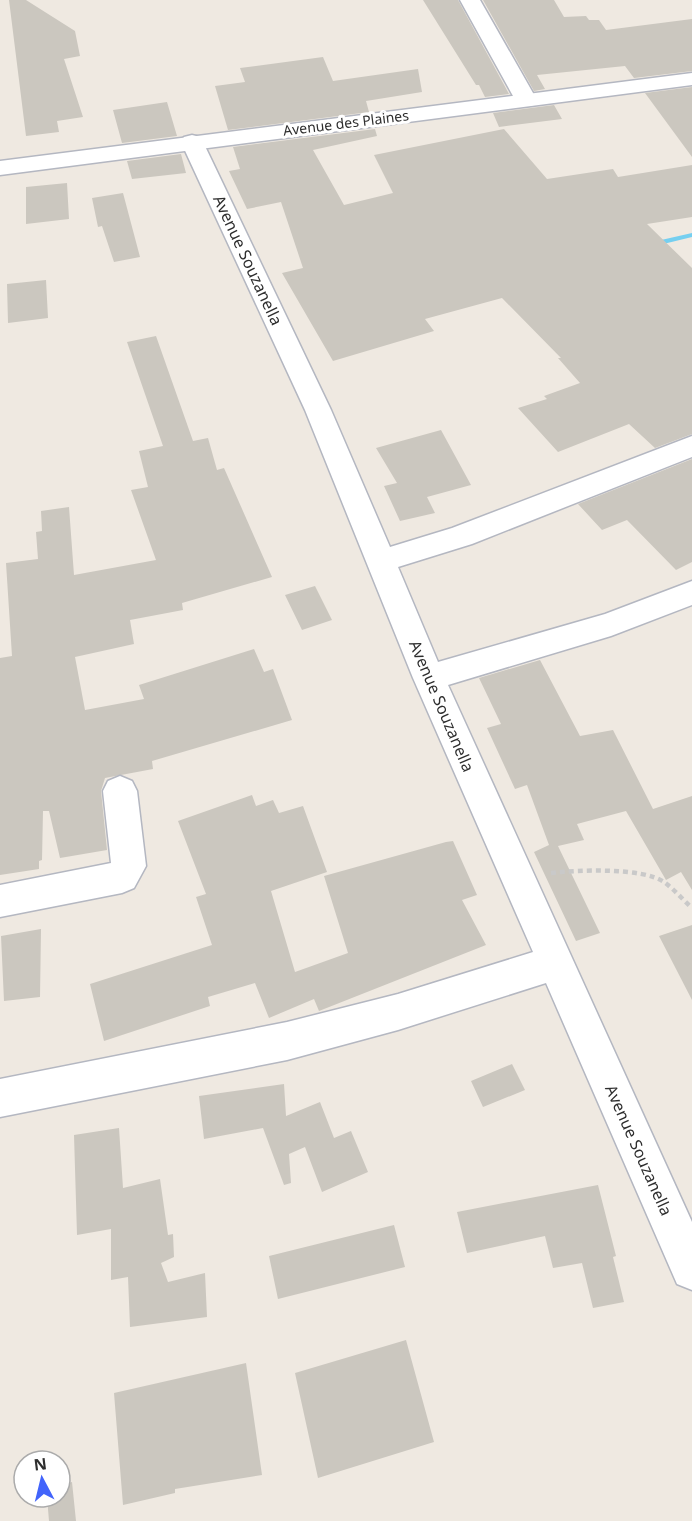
<svg xmlns="http://www.w3.org/2000/svg" width="692" height="1521" font-family="'Noto Sans',sans-serif">
<rect width="100%" height="100%" fill="#efe9e1"/>
<g fill="none" stroke-linecap="round" stroke-linejoin="round">
<!-- stream -->
<path fill="#75cff0" fill-rule="evenodd" d="M 692,233 L 692,237 L 651,247 L 647,245 L 648,243 Z"/>
</g>
<!-- building -->
<path fill="#cbc7bf" d="M 9,0 L 26,0 L 75,31 L 80,56 L 64,59 L 83,117 L 57,121 L 59,132 L 26,136 Z
M 423,0 L 458,0 L 509,94 L 485,97 L 479,85 L 476,85 Z
M 483,0 L 554,0 L 564,17 L 586,16 L 589,20 L 599,20 L 606,30 L 692,19 L 692,71 L 634,78 L 625,66 L 537,75 L 545,89 L 534,91 Z
M 323,57 L 333,81 L 418,69 L 422,92 L 366,101 L 369,112 L 228,130 L 215,86 L 245,82 L 240,68 Z
M 692,87 L 692,157 L 645,93 Z
M 167,102 L 177,136 L 122,143 L 113,110 Z
M 554,105 L 562,119 L 499,127 L 493,113 Z
M 375,129 L 377,136 L 313,150 L 344,205 L 393,193 L 374,155 L 504,129 L 547,179 L 613,169 L 618,177 L 692,165 L 692,217 L 647,224 L 692,268 L 692,434 L 655,448 L 629,424 L 558,452 L 518,408 L 547,399 L 544,396 L 580,383 L 558,358 L 561,358 L 502,298 L 425,319 L 434,331 L 333,361 L 282,273 L 303,268 L 281,202 L 247,209 L 229,171 L 240,169 L 233,147 Z
M 181,154 L 186,173 L 132,179 L 127,161 Z
M 67,183 L 69,219 L 26,224 L 26,187 Z
M 123,193 L 140,257 L 114,262 L 102,226 L 98,227 L 92,198 Z
M 46,280 L 48,318 L 8,323 L 7,284 Z
M 156,336 L 193,441 L 208,438 L 217,470 L 224,468 L 272,577 L 182,603 L 183,610 L 130,620 L 134,644 L 75,657 L 85,710 L 144,699 L 139,685 L 254,649 L 264,672 L 273,669 L 292,720 L 152,761 L 153,769 L 105,778 L 101,791 L 107,850 L 60,858 L 49,811 L 43,811 L 42,860 L 39,861 L 39,869 L 0,875 L 0,658 L 12,656 L 6,563 L 38,559 L 36,532 L 42,531 L 41,511 L 69,507 L 74,575 L 156,560 L 131,490 L 148,487 L 139,451 L 163,446 L 127,342 Z
M 441,430 L 471,485 L 427,497 L 435,513 L 400,521 L 384,486 L 397,483 L 376,448 Z
M 692,459 L 692,562 L 676,570 L 627,520 L 602,530 L 578,504 Z
M 315,586 L 332,620 L 302,630 L 285,595 Z
M 540,660 L 580,736 L 613,730 L 653,809 L 692,796 L 692,890 L 681,872 L 666,880 L 626,811 L 577,824 L 584,840 L 558,846 L 600,933 L 576,941 L 534,852 L 549,845 L 527,785 L 515,789 L 487,728 L 501,724 L 479,678 Z
M 252,795 L 256,806 L 273,800 L 279,813 L 303,806 L 327,872 L 271,891 L 295,972 L 348,953 L 324,876 L 446,842 L 453,841 L 477,895 L 462,900 L 486,945 L 319,1011 L 314,999 L 269,1018 L 255,983 L 208,997 L 210,1006 L 104,1041 L 90,984 L 212,945 L 196,897 L 206,894 L 178,821 Z
M 692,925 L 692,1000 L 659,936 Z
M 41,929 L 40,997 L 4,1001 L 1,936 Z
M 512,1064 L 525,1090 L 483,1107 L 471,1081 Z
M 284,1084 L 286,1116 L 320,1102 L 334,1138 L 351,1131 L 368,1172 L 322,1192 L 305,1147 L 289,1154 L 291,1183 L 284,1185 L 263,1128 L 204,1139 L 199,1096 Z
M 119,1128 L 123,1188 L 160,1179 L 168,1235 L 173,1234 L 174,1257 L 161,1263 L 168,1282 L 205,1273 L 207,1317 L 130,1327 L 128,1277 L 111,1280 L 111,1229 L 77,1235 L 74,1135 Z
M 598,1185 L 616,1256 L 613,1257 L 624,1302 L 593,1308 L 582,1263 L 553,1268 L 545,1236 L 467,1253 L 457,1212 Z
M 394,1225 L 405,1267 L 278,1299 L 269,1256 Z
M 406,1340 L 434,1442 L 318,1478 L 295,1373 Z
M 246,1363 L 262,1475 L 175,1489 L 175,1493 L 123,1505 L 114,1393 Z
M 72,1482 L 76,1521 L 49,1521 L 47,1497 L 60,1497 L 60,1485 Z"/>
<g fill="none" stroke-linecap="round" stroke-linejoin="round">
<defs>
<path id="street" d="M 460,0 L 480,0 L 537,100 L 534,105 L 526,106 L 518,105 Z
M 192,135 L 200,137 L 203,142 L 331,410 L 390,547 L 452,528 L 692,436 L 692,457 L 472,544 L 398,567 L 438,662 L 605,614 L 692,581 L 692,605 L 611,636 L 448,685 L 692,1222 L 692,1290 L 677,1284 L 546,983 L 398,1030 L 287,1060 L 0,1117 L 0,1079 L 287,1022 L 398,994 L 533,952 L 413,678 L 305,410 L 181,142 L 184,137 Z
M 120,776 L 132,781 L 137,791 L 146,866 L 134,888 L 122,893 L 0,917 L 0,885 L 111,863 L 103,791 L 108,781 Z"/>
<path id="secondary" d="M 692,73 L 692,85 L 0,175 L 0,161 Z"/>
</defs>
<!-- street casing -->
<use href="#street" stroke="#b4b7c1" stroke-width="3"/>
<!-- secondary casing -->
<use href="#secondary" stroke="#b4b7c1" stroke-width="3"/>
<!-- path -->
<path stroke="#c9c9c9" stroke-width="4.5" stroke-dasharray="5 4" stroke-linecap="butt" d="M 551,873 C 577,870 642,867 664,882 C 674,889 683,900 692,908"/>
<!-- street -->
<use href="#street" fill="#fff" fill-rule="evenodd"/>
<!-- secondary -->
<use href="#secondary" fill="#fff" fill-rule="evenodd"/>
</g>
<g text-anchor="middle" stroke-width="6" stroke-linejoin="round" paint-order="stroke">
<!-- far-street labels -->
<g font-size="14" fill="#2e2e2e" stroke="#fff">
<text transform="translate(346 123) rotate(-7)" y="5">Avenue des Plaines</text>
</g>
<!-- street labels -->
<g font-size="16" fill="#2e2e2e" stroke="#fff">
<text transform="translate(248 260) rotate(65)" y="6">Avenue Souzanella</text>
<text transform="translate(442 706) rotate(67)" y="6">Avenue Souzanella</text>
<text transform="translate(639 1150) rotate(66)" y="6">Avenue Souzanella</text>
</g>
</g>
<!-- north arrow -->
<g transform="translate(42 1479) rotate(353)"><circle r="28" fill="#ffffff" stroke="#ababab" stroke-width="1.5"/>
<path d="M0-4.5L10 22L0 15L-10 22Z" fill="#4264fb"/>
<text y="-9" font-size="16" font-weight="bold" text-anchor="middle" fill="#2e2e2e">N</text>
</g>
</svg>
